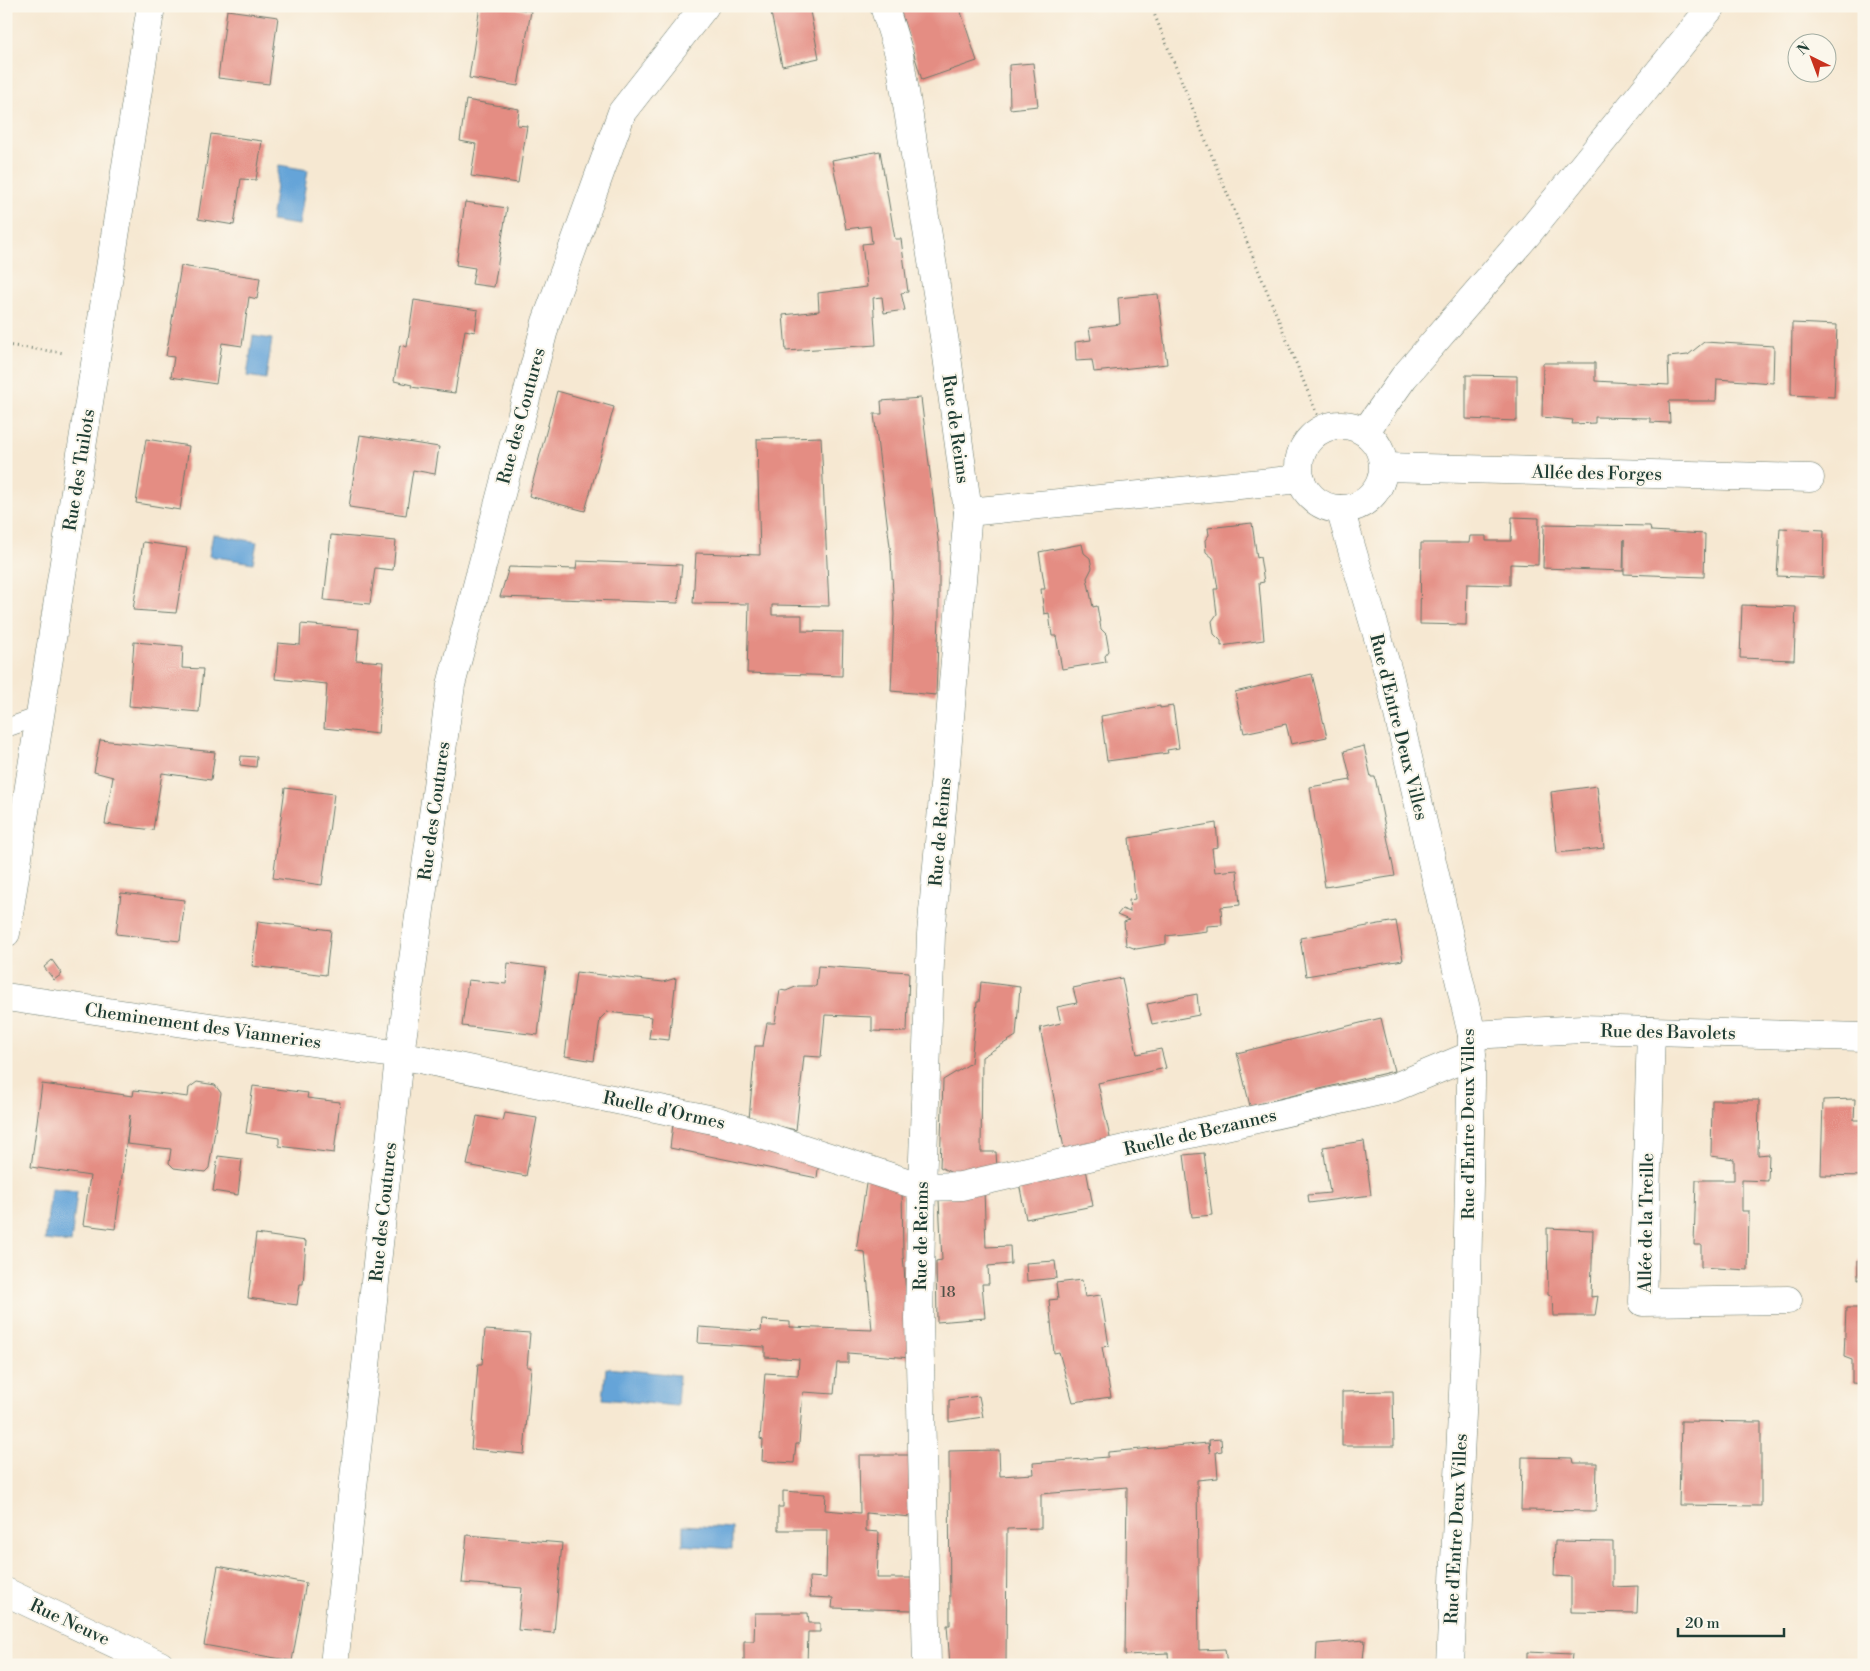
<svg xmlns="http://www.w3.org/2000/svg" width="1870" height="1671" viewBox="0 0 1870 1671" font-family="'Libre Bodoni',serif">
<rect width="100%" height="100%" fill="#fbf7ec"/>
<filter id="ink" filterUnits="userSpaceOnUse"><feTurbulence type="fractalNoise" baseFrequency=".02" numOctaves="2"/><feDisplacementMap in="SourceGraphic" scale="10" xChannelSelector="R" yChannelSelector="G"/><feConvolveMatrix kernelMatrix="1 2 1 2 8 2 1 2 1" color-interpolation-filters="sRGB"/></filter>
<filter id="wash" filterUnits="userSpaceOnUse"><feTurbulence type="fractalNoise" baseFrequency=".0096" numOctaves="4" result="noise"/><feDisplacementMap in="SourceGraphic" scale="20" xChannelSelector="R" yChannelSelector="G"/><feGaussianBlur stdDeviation="1.12" result="paint"/><feColorMatrix in="noise" values="0 0 0 0 0 0 0 0 0 0 0 0 0 0 0 0 0 1.4 0 .05"/><feComposite in="paint" operator="in"/></filter>
<g filter="url(#wash)">
<rect width="100%" height="100%" fill="#f6e8d2"/>
<!-- water -->
<g fill="#65a4d8" stroke="#427086">
<path d="M279,165l29,5 -9,55 -28,-4z"/>
<path d="M253,336l19,3 -6,40 -19,-3z"/>
<path d="M213,534l44,8 -4,21 -44,-7z"/>
<path d="M51,1188l26,3 -6,52 -26,-3z"/>
<path d="M606,1368l73,7 -2,31 -74,-7z"/>
<path d="M683,1525l49,3v21l-49,-4z"/>
</g>
<g id="blocks">
<!-- building -->
<g fill="#e48d83">
<path d="M480,6h19l32,5 -13,75 -49,-8z"/>
<path d="M806,6h3l10,52 -37,8 -11,-53z"/>
<path d="M899,6h60l18,55 -55,19z"/>
<path d="M227,10l51,7 -9,67 -51,-6z"/>
<path d="M1033,63l5,43 -28,3 -1,-44z"/>
<path d="M466,100l53,9 -2,16 10,1 -9,57 -47,-7 5,-32 -16,-3z"/>
<path d="M211,134l51,7 -6,39 -15,-1 -7,46 -36,-6z"/>
<path d="M880,151l15,88h6l7,53 -7,1 4,17 -21,3 -2,-16 -9,1 3,47 -90,6 -3,-36 36,-4 -1,-18 49,-6 -5,-43 10,-1 -2,-17 -24,3 -14,-69z"/>
<path d="M465,202l42,6 -13,79 -22,-3 3,-16 -19,-3z"/>
<path d="M181,266l79,12 -3,21 -8,-2 -7,49 -20,-3 -6,41 -45,-7 3,-20 -8,-1z"/>
<path d="M1158,294l9,70 -73,8 -2,-12 -16,1 -1,-19 16,-2 -2,-12 31,-4 -2,-26z"/>
<path d="M414,300l64,10 -3,22 -10,-2 -10,63 -44,-6 1,-2 -18,-4 6,-36 7,2z"/>
<path d="M1792,323l45,2 -3,72 -43,-2z"/>
<path d="M1704,342l70,4 -1,37 -56,-4 -1,22h-47l1,22 -20,-1v-4l-55,-1v6l-23,1 1,-4 -31,-3 1,-54h52v18l74,4 -1,-28 20,-2z"/>
<path d="M1466,375l51,1v45l-51,-2z"/>
<path d="M557,391l57,16 -29,104 -56,-15z"/>
<path d="M921,398l18,149v69l-3,79 -45,-4 3,-77 -3,-59 -17,-141h8l-1,-13z"/>
<path d="M360,435l79,12 -4,27 -22,-4 -7,45 -57,-8z"/>
<path d="M821,437l8,169 -57,-1v10h30v16l41,1 -1,44 -95,-3 2,-69 -56,-1 3,-50 64,2 -3,-116z"/>
<path d="M146,439l43,7 -9,64 -44,-7z"/>
<path d="M1512,517l27,1 -1,47 -28,-1v21l-43,-1 -1,41 -46,-1 1,-81h48l1,-7h16v5h25z"/>
<path d="M1252,523l5,35 3,-1 4,25 -5,1 5,57 -43,6v-5l-7,-7 -2,-13 5,-7 -3,-25h4l-5,-31 -7,-6 -1,-12 4,-5 -1,-7z"/>
<path d="M1544,524l106,2 1,5 54,3 -1,43 -80,-3v-35l-1,32 -80,-3z"/>
<path d="M1780,528l44,2 -1,48 -46,-2z"/>
<path d="M331,535l65,6 -3,29 -18,-2 -5,36 -46,-4z"/>
<path d="M143,542l44,6 -11,65 -43,-3z"/>
<path d="M1082,544l2,9 6,5 2,10 -5,10 6,29 4,-1 4,23 5,5 3,17 -4,5 1,6 -44,7 -6,-33h-4l-3,-23 -5,1 -3,-25h4l-6,-37z"/>
<path d="M577,561l105,4 -4,38 -178,-6 9,-30 67,2z"/>
<path d="M1742,605l54,2 -2,53 -54,-2z"/>
<path d="M301,624l58,5 -3,31 27,2 -5,72 -54,-6 3,-44 -52,-5 3,-36 22,2z"/>
<path d="M134,642l49,4 -1,22 21,1 -4,43 -70,-6z"/>
<path d="M1312,674l15,63 -36,7 -5,-20 -42,9 -9,-41z"/>
<path d="M1160,706v2l13,-2 6,42 -12,2 1,3 -61,8 -6,-45z"/>
<path d="M100,740l115,12 -4,28 -49,-7 -9,57 -48,-6 8,-47 -19,-5z"/>
<path d="M1364,746l7,31h4l20,99 -70,11 -15,-100 41,-7 -7,-29z"/>
<path d="M241,756l16,1 -1,10 -16,-2z"/>
<path d="M1597,786l7,62 -47,5 -6,-61z"/>
<path d="M285,788l49,6 -12,91 -49,-7z"/>
<path d="M1216,823l2,24 -6,1 3,24 22,-2 3,35 -19,2 1,18 -15,1v5l-41,5v8l-30,5 -10,-4 -2,-23 5,-2 -12,-5 5,-6 8,3 -1,-12 6,-1 -6,-61z"/>
<path d="M121,893l64,7 -5,41 -64,-7z"/>
<path d="M258,921l73,9 -5,45 -74,-9z"/>
<path d="M1396,921l7,39 -97,16 -6,-38z"/>
<path d="M52,960l10,14 -8,6 -10,-13z"/>
<path d="M508,963l38,5 -8,67 -76,-9 6,-46 38,4z"/>
<path d="M818,966l91,6 -2,60 -35,-1v-14l-47,-2 -4,42 -17,-1 -8,74 -47,-10 6,-74h8l4,-23h8l5,-33 6,1 12,-5h18z"/>
<path d="M576,972l87,10 13,-4 -7,62 -20,-2 3,-21 -45,-5 -7,7 -6,42 -29,-5z"/>
<path d="M1122,978l15,76 24,-5 5,19 -68,15 13,59 -46,11 -25,-125 21,-5 -4,-16 20,-4 -4,-15z"/>
<path d="M981,982l39,5 -4,49 -34,21 -1,95h15l1,16 -39,8 -18,-9 3,-87 28,-17 6,-61h2z"/>
<path d="M1197,994l2,21 -47,9 -5,-20z"/>
<path d="M1381,1018l13,53 -144,35 -13,-53z"/>
<path d="M197,1082l18,3 6,8 -12,75 -4,4 -31,-4 -5,-5 2,-14 -44,-5 3,-29 -15,114 -32,-4 7,-49 -59,-9 11,-83 91,12 1,-6 54,7 1,-9z"/>
<path d="M253,1086l55,7 -1,5 33,4 -6,51 -55,-7v-8l-33,-5z"/>
<path d="M1855,1099l-1,21h10v56l-43,-1 2,-75z"/>
<path d="M1712,1100h47l-1,55 11,-1 -1,27 -26,-1v31h7l-1,59 -47,-3v-22h-7l2,-65h38v-21l-23,-3z"/>
<path d="M505,1113l32,5 -11,58 -59,-11 10,-49 26,5z"/>
<path d="M673,1124l146,37 -2,17 -147,-30z"/>
<path d="M1364,1141l7,54 -62,8 -1,-8 22,-2 -7,-46z"/>
<path d="M1204,1153l8,62 -20,2 -8,-62z"/>
<path d="M218,1156l24,3 -4,36 -25,-4z"/>
<path d="M1086,1169l7,37 -67,13 -7,-36z"/>
<path d="M867,1177l35,10 1,68 8,103 -63,-5v10h-11l-3,31 -31,-2 -4,52h-3l-2,19 -32,-2 1,-21 -3,-1 5,-66 33,2 1,-16 -34,-2v-10l-67,-4 1,-16 62,4 1,-11 28,2v5l82,3 -7,-78 -9,-1z"/>
<path d="M984,1190l2,57 24,-1 1,18 -23,2 1,18h-7l3,34 -48,4 -1,-61 6,-1 -3,-60z"/>
<path d="M1547,1228l46,2 -2,67 7,-1 -3,20h-42l-1,-20 -4,-1z"/>
<path d="M256,1234l50,7 -3,43h-3l-3,21 -49,-7z"/>
<path d="M1864,1259v20l-6,1v-20z"/>
<path d="M1055,1261l2,17 -30,3 -1,-18z"/>
<path d="M1082,1280l3,17 16,-2 8,51 -7,1 9,50 -38,5 -14,-50 -5,1 -5,-53 9,-1 -2,-16z"/>
<path d="M1846,1308h18v76l-12,-1v-23l-8,-3z"/>
<path d="M485,1330l45,3 -3,34h4l-7,87 -53,-5 7,-85h4z"/>
<path d="M1393,1391l1,55h-52v-54z"/>
<path d="M979,1396l4,21 -34,5v-22z"/>
<path d="M1681,1421l80,1v84l-82,-1z"/>
<path d="M1221,1439l1,12 -6,1 2,26 -21,2 2,170 26,-1 2,16h-58l-1,-12 -43,2 2,-168 -86,7v34l-34,1 -1,135 -56,1 -3,-40h3l-1,-174 50,-1 1,26 34,-2 -1,-11 75,-6v-5l100,-9 2,10 -1,-13z"/>
<path d="M859,1455h52v62l-45,-4v18l13,1 -2,46h36l-1,32 -80,-2 1,-10 -23,-1 -1,-20 17,1 1,-48h-49v-23h5v-16l43,3 -1,16 35,3z"/>
<path d="M1522,1457l51,1 1,5h23l-1,48 -75,-1z"/>
<path d="M467,1535l95,8 -8,90 -36,-3 4,-42 -60,-5z"/>
<path d="M1555,1541l58,1v45l25,-1 -1,27 -66,-1v-35l-17,-1z"/>
<path d="M218,1566l88,17 -14,78 -88,-16z"/>
<path d="M755,1613h53l1,10h11v9h-12l-1,33h-63v-24h10z"/>
<path d="M1365,1640l-2,20 7,1 -1,4h-53l1,-21z"/>
<path d="M1527,1652l45,2 -1,11h-44z"/>
</g>
</g>
</g>
<g filter="url(#ink)">
<use href="#blocks" fill-opacity="0" stroke="#6a796b" stroke-width="1"/>
<g fill="none" stroke-linecap="round" stroke-linejoin="round">
<defs>
<path id="service" d="M6,728l34,-12"/>
<g id="minor">
<path d="M1384,467l426,11"/>
<path d="M1340,509l49,166 83,360 -6,295 -16,335"/>
<path d="M6,933l145,-927"/>
<path d="M6,997l394,58 318,66 204,66 39,-1 432,-98 79,-33"/>
<path d="M1651,1031l-8,271 145,-2"/>
<path d="M1472,1035l110,-6 282,8"/>
<path d="M922,1187l-3,132 8,346"/>
<path d="M6,1592l154,73"/>
<path d="M334,1665l63,-589 54,-391 95,-363 76,-210 83,-106"/>
</g>
<g id="tertiary">
<path d="M884,6l15,48 47,295 22,163 -37,422 -9,253"/>
<circle cx="1341" cy="467" r="42"/>
<path d="M1365,432l39,-55 126,-146 182,-225"/>
<path d="M968,512l333,-33"/>
</g>
</defs>
<!-- service casing -->
<use href="#service" stroke="#6a796b" stroke-width="19"/>
<!-- minor casing -->
<use href="#minor" stroke="#6a796b" stroke-width="29"/>
<!-- tertiary casing -->
<use href="#tertiary" stroke="#6a796b" stroke-width="29"/>
<!-- path -->
<g stroke="#6a796b" stroke-width="3" stroke-dasharray="1 4" stroke-linecap="butt">
<path d="M1151,6l172,423"/>
<path d="M6,345l59,8"/>
</g>
<!-- service -->
<use href="#service" stroke="#fff" stroke-width="18"/>
<!-- minor -->
<use href="#minor" stroke="#fff" stroke-width="28"/>
<!-- tertiary -->
<use href="#tertiary" stroke="#fff" stroke-width="28"/>
</g>
</g>
<g text-anchor="middle" stroke-width="4" stroke-linejoin="round" paint-order="stroke">
<!-- number labels -->
<g font-size="15" fill="#505148">
<text x="948" y="1297">18</text>
</g>
<!-- street labels -->
<g font-size="18" fill="#1f3d34" stroke="#fbf7ec">
<text transform="translate(521 416) rotate(-75)" y="6">Rue des Coutures</text>
<text transform="translate(956 429) rotate(82)" y="6">Rue de Reims</text>
<text transform="translate(79 470) rotate(-81)" y="6">Rue des Tuilots</text>
<text transform="translate(1597 473) rotate(1)" y="6">Allée des Forges</text>
<text transform="translate(1399 727) rotate(76)" y="6">Rue d'Entre Deux Villes</text>
<text transform="translate(434 811) rotate(-82)" y="6">Rue des Coutures</text>
<text transform="translate(940 832) rotate(-85)" y="6">Rue de Reims</text>
<text transform="translate(203 1026) rotate(8)" y="6">Cheminement des Vianneries</text>
<text transform="translate(1668 1032) rotate(1)" y="6">Rue des Bavolets</text>
<text transform="translate(664 1110) rotate(12)" y="6">Ruelle d'Ormes</text>
<text transform="translate(1468 1124) rotate(-90)" y="6">Rue d'Entre Deux Villes</text>
<text transform="translate(1200 1132) rotate(-13)" y="6">Ruelle de Bezannes</text>
<text transform="translate(383 1212) rotate(-84)" y="6">Rue des Coutures</text>
<text transform="translate(1646 1223) rotate(-89)" y="6">Allée de la Treille</text>
<text transform="translate(921 1236) rotate(-89)" y="6">Rue de Reims</text>
<text transform="translate(1456 1529) rotate(-87)" y="6">Rue d'Entre Deux Villes</text>
<text transform="translate(70 1622) rotate(25)" y="6">Rue Neuve</text>
</g>
</g>
<!-- margin -->
<rect width="1870" height="1671" fill="none" stroke="#fbf7ec" stroke-width="25"/>
<!-- north arrow -->
<g transform="translate(1812 58) rotate(318)"><circle r="24" fill="#fbf7ec" stroke="#a3ada2"/>
<path d="M0-4L9 19L0 12L-9 19Z" fill="#c8321e"/>
<text y="-8" font-size="14" font-weight="bold" text-anchor="middle" fill="#1f3d34">N</text>
</g>
<!-- scale -->
<path d="M1678 1628v8h106v-8" fill="none" stroke="#1f3d34" stroke-width="2.5"/>
<text x="1685" y="1628" font-size="15" fill="#1f3d34" stroke="#fbf7ec" stroke-width="4" paint-order="stroke">20 m</text>
</svg>
